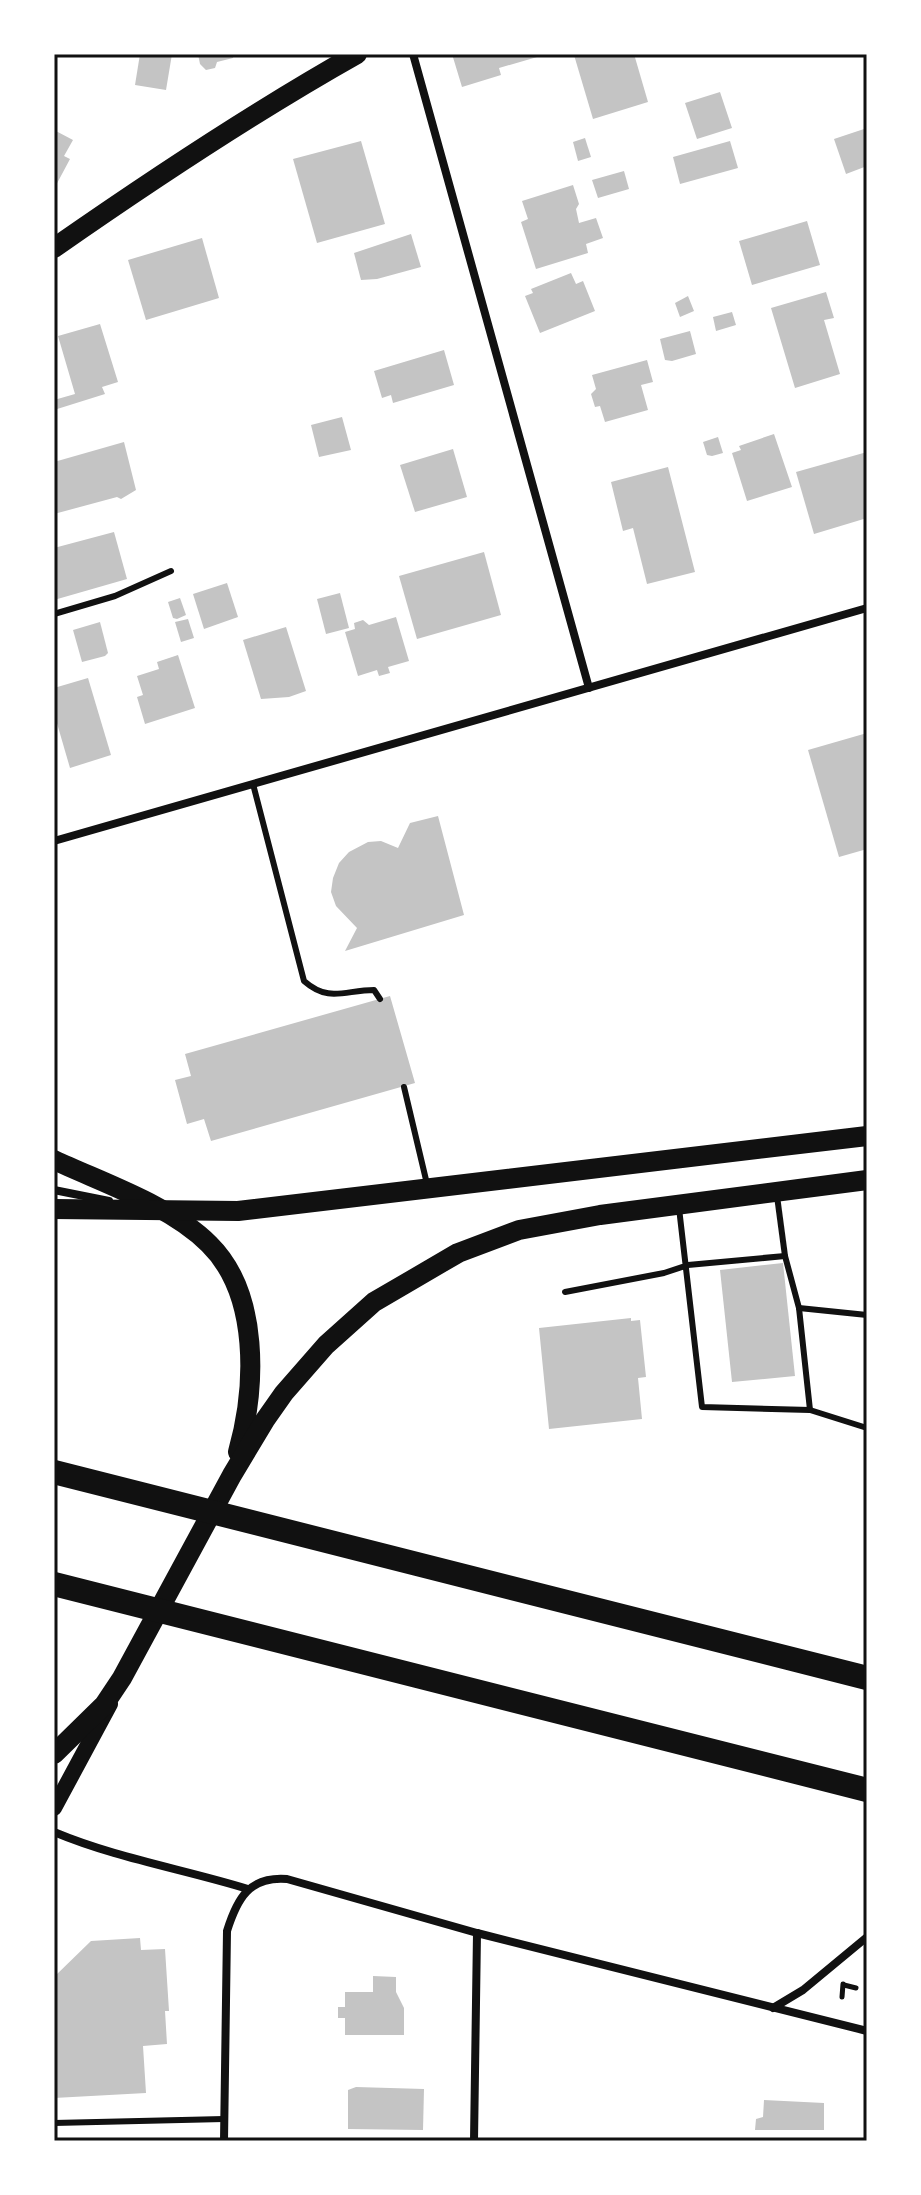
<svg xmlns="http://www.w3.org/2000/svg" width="921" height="2195" viewBox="0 0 921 2195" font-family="'Noto Sans',sans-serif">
<rect width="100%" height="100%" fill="#fff"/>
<!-- building -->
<g fill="#c4c4c4">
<path d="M140,54h32l-6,36 -31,-5z"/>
<path d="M198,54h36l-1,4 -16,4 -2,6 -9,2 -6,-6z"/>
<path d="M452,54h92v1l-45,13 2,7 -39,12z"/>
<path d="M634,54l14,48 -55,17 -19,-64z"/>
<path d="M720,92l12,36 -35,11 -12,-36z"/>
<path d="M867,128v38l-21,8 -12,-35z"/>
<path d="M54,130l19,10 -9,16 6,3 -16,30z"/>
<path d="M585,138l6,19 -13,4 -5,-19z"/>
<path d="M361,141l24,83 -68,19 -24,-84z"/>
<path d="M730,141l8,27 -58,16 -7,-27z"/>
<path d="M624,171l5,18 -31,9 -6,-18z"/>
<path d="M573,185l6,19 -3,5 3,14 17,-5 7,20 -17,6 2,9 -52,16 -15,-47 7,-3 -6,-18z"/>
<path d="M807,221l13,44 -68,20 -13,-44z"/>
<path d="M411,234l10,33 -44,12 -16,1 -7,-27z"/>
<path d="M202,238l17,60 -73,22 -18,-60z"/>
<path d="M571,273l5,11 7,-3 12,30 -55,22 -15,-37 8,-3 -2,-4z"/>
<path d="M826,292l8,26 -10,2 16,54 -45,14 -24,-80z"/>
<path d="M688,296l6,15 -14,6 -5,-14z"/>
<path d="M732,312l4,13 -20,6 -3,-14z"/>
<path d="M100,324l18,58 -16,5 3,7 -51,16v-10l21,-6 -17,-58z"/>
<path d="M690,331l6,23 -24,7 -7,-1 -5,-21z"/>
<path d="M444,350l10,35 -61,18 -2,-8 -9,3 -8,-27z"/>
<path d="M647,360l6,22 -12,3 7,25 -43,12 -5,-16 -5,1 -4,-13 5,-5 -4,-14z"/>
<path d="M342,417l9,33 -32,7 -8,-32z"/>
<path d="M774,434l18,53 -45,14 -15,-48 9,-3 -2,-4z"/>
<path d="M718,437l5,16 -11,3 -5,-1 -4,-13z"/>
<path d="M124,442l12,48 -15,9 -4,-2 -63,17v-52z"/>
<path d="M453,449l14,48 -52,15 -15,-47z"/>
<path d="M867,452v66l-53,16 -18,-62z"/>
<path d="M668,467l27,105 -48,12 -14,-56 -10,3 -12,-49z"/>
<path d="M114,532l13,47 -73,21v-52z"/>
<path d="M484,552l17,63 -84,24 -18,-63z"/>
<path d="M227,583l11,34 -34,12 -11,-35z"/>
<path d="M340,593l9,35 -23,6 -9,-35z"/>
<path d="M180,598l6,17 -9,4 -4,-1 -5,-16z"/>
<path d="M396,617l13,44 -21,6 2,6 -11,3 -2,-6 -19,6 -13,-44 10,-3 -1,-6 9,-3 6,5z"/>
<path d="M188,619l6,19 -13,4 -6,-20z"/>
<path d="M100,622l8,31 -3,3 -23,6 -9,-32z"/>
<path d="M286,627l20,64 -17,6 -28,2 -18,-59z"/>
<path d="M178,655l17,53 -50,16 -8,-27 6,-2 -6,-19 22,-7 -2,-7z"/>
<path d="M88,678l23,77 -41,13 -16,-55v-25z"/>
<path d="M867,733v116l-28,8 -31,-107z"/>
<path d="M438,816l26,99 -119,36 12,-23 -21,-22 -5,-14 2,-14 6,-15 10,-11 19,-10 13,-1 17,7 12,-25z"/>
<path d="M390,996l25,87 -204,58 -7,-22 -17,5 -12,-44 16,-4 -6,-22z"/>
<path d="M783,1263l12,113 -63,6 -12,-112z"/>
<path d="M631,1318v3l9,-1 6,57 -8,1 4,41 -93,10 -10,-101z"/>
<path d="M140,1938l1,12 24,-1 4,62h-4l2,33 -24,2 3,47 -92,5v-121l37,-36z"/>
<path d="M373,1976l23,1v15l8,16v27h-59v-17h-7v-11h7v-15h28z"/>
<path d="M356,2087l68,2 -1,41 -75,-1v-39z"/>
<path d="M764,2100l60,3v27h-69l1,-11 7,-2z"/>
</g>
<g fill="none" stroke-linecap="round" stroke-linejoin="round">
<!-- path -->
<g stroke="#111" stroke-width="5">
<path d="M844,1985l12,3"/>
<path d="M842,1997l1,-13"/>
</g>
<!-- service -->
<g stroke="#111" stroke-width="6">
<path d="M54,614l61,-18 56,-25"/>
<path d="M253,784l51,197c25,22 41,9 70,9l6,9"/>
<path d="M404,1087l23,97"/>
<path d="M777,1196l8,60"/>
<path d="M565,1292l99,-19 24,-8 97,-9 14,52 11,102 -108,-3 -23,-199"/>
<path d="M799,1308l68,7"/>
<path d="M810,1410l57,18"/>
<path d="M54,2123l170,-4"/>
</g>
<!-- minor -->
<g stroke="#111" stroke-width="8">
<path d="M413,54l176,634"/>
<path d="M54,841l813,-233"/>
<path d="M54,1190l55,11"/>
<path d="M54,1832c62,26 129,37 194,57"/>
<path d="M773,2008l30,-18 64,-53"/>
<path d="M224,2141l3,-210c10,-32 22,-55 60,-52l190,54 390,98"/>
<path d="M474,2141l3,-208"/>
</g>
<!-- secondary -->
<path stroke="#111" stroke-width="16" d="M54,1808l56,-104"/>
<!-- primary -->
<g stroke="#111" stroke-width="20">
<path d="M54,248c99,-69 198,-135 303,-194"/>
<path d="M54,1160c49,23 116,45 155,84 51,50 47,144 29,208"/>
<path d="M54,1209l184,2 629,-75"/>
<path d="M54,1754l50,-49 18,-27 110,-203 33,-55 19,-27 42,-48 48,-43 84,-49 61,-23 81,-15 267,-35"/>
</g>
<!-- motorway -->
<g stroke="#111" stroke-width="24">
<path d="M54,1472l813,206"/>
<path d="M54,1584l813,206"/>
</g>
</g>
<!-- border -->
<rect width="921" height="2195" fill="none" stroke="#ffffff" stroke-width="112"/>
<rect x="56" y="56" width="809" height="2083" fill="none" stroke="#111" stroke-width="3"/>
</svg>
